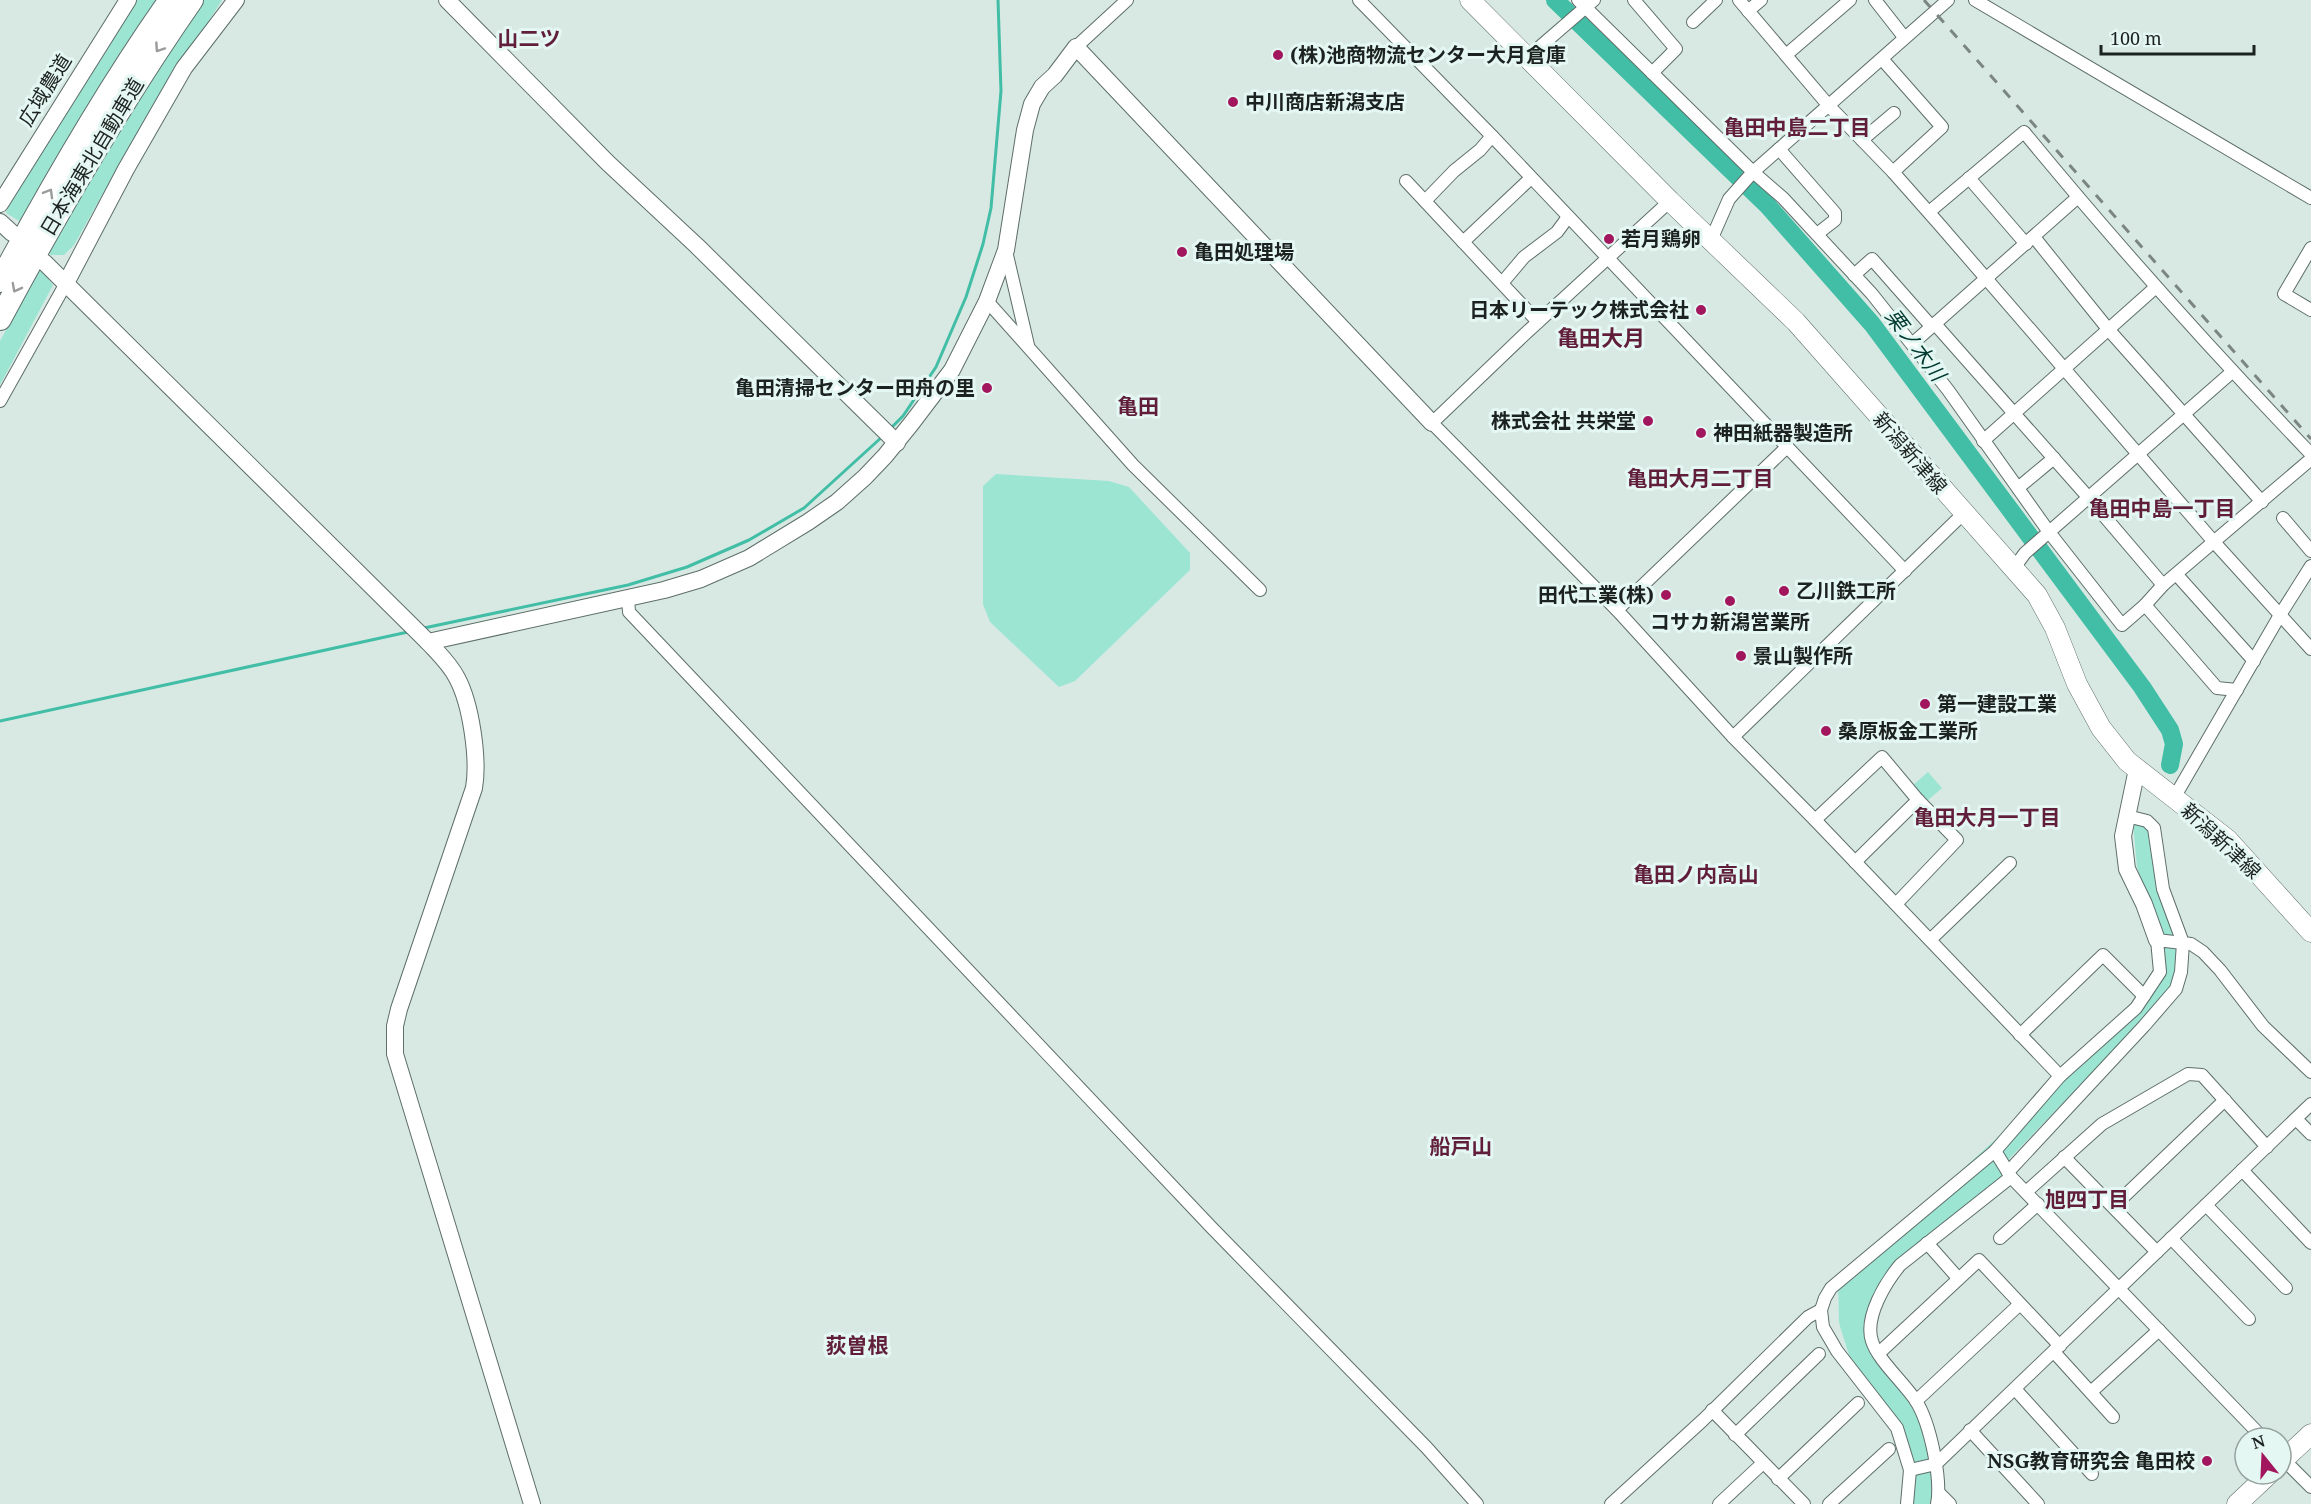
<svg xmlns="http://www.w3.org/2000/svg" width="2311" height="1504" viewBox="0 0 2311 1504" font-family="'Noto Serif','Noto Sans JP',serif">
<rect width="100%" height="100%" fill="#d8e9e4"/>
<!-- green -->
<g fill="#9ce5d3">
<path d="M131,0h25l-80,124 -55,98 -15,-9 17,-43z"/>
<path d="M202,0h20l-102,163 -46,82 -10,10h-13l-4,-5 57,-98z"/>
<path d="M39,270l4,2 10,13 -53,100v-44z"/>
<path d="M996,474l113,7 20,6 61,66v17l-115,111 -16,6 -69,-65 -7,-18v-118z"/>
<path d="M1928,772l14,16 -16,14 -14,-16z"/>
<path d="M2133,823l12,1 7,8 27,117 -6,39 -163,170 -11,23 -108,88 -21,79 48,68 14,55v33h-19l-17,-84 -47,-65 -10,-32 -1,-47 58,-46 239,-218 28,-39 -5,-40 -21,-66z"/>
</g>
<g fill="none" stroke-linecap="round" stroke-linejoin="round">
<!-- stream -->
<g stroke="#41bea5" stroke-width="3">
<path d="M890,429l13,-13 33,-49 30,-70 17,-53 8,-36 10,-117 -3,-91"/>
<path d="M424,628l204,-43 59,-18 62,-27 55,-32 79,-72"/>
<path d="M0,721l408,-89"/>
</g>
<!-- river -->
<path stroke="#41bea5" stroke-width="18" d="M1555,0l213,206 104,118 270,363 28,43 4,14 -4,21"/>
<defs>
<g id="street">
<path d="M1359,0l133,136 413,435"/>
<path d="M1578,0l175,172 30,26 89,96 76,96 101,142 73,93 23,-20 18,-20 148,-126"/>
<path d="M1634,0l42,49 -24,24"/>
<path d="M1739,0l90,106 64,66 46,52 275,318 97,107"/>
<path d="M1875,0l29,37"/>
<path d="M1975,0l336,198"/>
<path d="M1748,11l13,-11"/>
<path d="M1693,22l23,-22"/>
<path d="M1076,47l51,-47"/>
<path d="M1786,55l64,-55"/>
<path d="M1527,58l67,-58"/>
<path d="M1882,59l60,68 -49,45"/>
<path d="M1862,140l32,-27"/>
<path d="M1779,149l56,64v7l-18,14"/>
<path d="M1969,178l57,66"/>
<path d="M1406,181l132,141"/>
<path d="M1425,201l29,-30 26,-21 12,-14"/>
<path d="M1670,201l-144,132 -94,90 185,187 116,127 82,83 245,256"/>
<path d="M1929,212l95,-80c91,111 187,218 287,322"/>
<path d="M2034,237l74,92 154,173"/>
<path d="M1711,240l18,-41 24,-27 195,-172"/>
<path d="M1463,242l68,-64"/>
<path d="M2311,248l-27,46 27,16"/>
<path d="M1006,251l22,94"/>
<path d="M1854,275l18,-16 59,67"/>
<path d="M1502,283l22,-26 33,-25 11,-15"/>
<path d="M987,301l146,164 127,125"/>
<path d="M1935,324l153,173 75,88"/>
<path d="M1912,344l166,-147"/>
<path d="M0,401l65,-116"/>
<path d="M1983,441l173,-154"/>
<path d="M2018,488l36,-30"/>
<path d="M2283,518l28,33"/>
<path d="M2014,568l11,-15 207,-181"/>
<path d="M2177,575l77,86"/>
<path d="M628,598l1,14 583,616 215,220 50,56"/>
<path d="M2145,605l72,83 20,2"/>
<path d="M1617,610l169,-162"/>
<path d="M1733,737l230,-223"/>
<path d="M2174,798l106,-183 31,-49"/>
<path d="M1815,820l67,-63 36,43 39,40 -61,64"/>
<path d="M1855,862l63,-62"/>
<path d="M1930,940l80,-77"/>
<path d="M2020,1035l83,-80 41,41"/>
<path d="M2297,1120l14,14"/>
<path d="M1995,1151l16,26 252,261"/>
<path d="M2064,1157l93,95"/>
<path d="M2242,1170l69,73"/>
<path d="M2008,1172l136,-146 32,-37 5,-17 2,-29 -20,-54 -9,-61 -7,-7 -20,-5"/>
<path d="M2026,1192l76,-68 86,-50 14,1 65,72"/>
<path d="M2206,1205l80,83"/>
<path d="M2114,1206l111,-106"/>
<path d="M2000,1238l38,-34"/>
<path d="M2171,1238l78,81"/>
<path d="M1927,1243l31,35"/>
<path d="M2054,1352l59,65"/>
<path d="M1879,1353l100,-93 81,86"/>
<path d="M2015,1389l77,85"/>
<path d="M2091,1392l68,-62"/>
<path d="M1916,1401l104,-97"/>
<path d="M1712,1410l92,94"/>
<path d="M1970,1430l68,74"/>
<path d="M1735,1435l84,-81"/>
<path d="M2281,1457l30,30"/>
<path d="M1910,1470l26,-6 375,-360"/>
<path d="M1778,1479l80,-76"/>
<path d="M1939,1493l11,11"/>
<path d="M1611,1504l92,-84 105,-103 13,-7"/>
<path d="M1719,1504l44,-41"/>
<path d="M1829,1504l60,-55"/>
<path d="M1907,1504l3,-34 -13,-42 -60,-77 -14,-24 -2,-17 4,-12 6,-10 164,-137 65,-75 76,-68 24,-36 -3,-32 34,4 12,8 17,18 43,56 48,46"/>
<path d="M1937,1504c5,-25 -7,-81 -21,-103 -11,-17 -39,-42 -44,-60 -8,-24 14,-59 28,-76l111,-88"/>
</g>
<g id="secondary">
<path d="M447,0l161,163 89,83 200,197"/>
<path d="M0,204l128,-204"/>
<path d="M0,222l12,11"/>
<path d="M44,262l384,380c11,12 22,22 29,36 14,26 22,81 17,110l-75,221 -4,17v28l137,450"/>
<path d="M65,285l61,-116 58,-101 52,-68"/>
<path d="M428,642l236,-52 37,-11 48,-21 59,-36 29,-20 28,-25 20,-21 26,-32 41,-54 35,-69 19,-51 19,-120 7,-26 10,-17 13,-12 21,-28 356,376"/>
<path d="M2137,769l-14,67 4,33 17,35 13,36"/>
</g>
<g id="primary">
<path d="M1470,0l200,201 126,121 241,273 18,33 22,56 24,44 26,33 101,79 83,92"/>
<path d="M2281,1462l30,-28"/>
<path d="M2237,1504l32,-30"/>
</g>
<g id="highway">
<path d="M0,281c52,-96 107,-192 170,-281"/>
<path d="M0,319c59,-110 121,-217 192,-319"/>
</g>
</defs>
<!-- street casing -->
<use href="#street" stroke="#5e6e69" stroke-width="14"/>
<!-- secondary casing -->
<use href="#secondary" stroke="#5e6e69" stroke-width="18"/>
<!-- primary casing -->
<use href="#primary" stroke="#5e6e69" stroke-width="21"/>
<!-- highway casing -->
<use href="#highway" stroke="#5e6e69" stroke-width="24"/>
<!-- street -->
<use href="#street" stroke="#fff" stroke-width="12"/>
<!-- secondary -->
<use href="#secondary" stroke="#fff" stroke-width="16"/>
<!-- primary -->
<use href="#primary" stroke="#fff" stroke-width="20"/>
<!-- highway -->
<use href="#highway" stroke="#fff" stroke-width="22"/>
<!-- rail -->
<path stroke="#7b8683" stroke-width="3" stroke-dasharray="10 10" stroke-linecap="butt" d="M1924,0l387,439"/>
</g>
<!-- one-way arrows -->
<defs><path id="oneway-chevron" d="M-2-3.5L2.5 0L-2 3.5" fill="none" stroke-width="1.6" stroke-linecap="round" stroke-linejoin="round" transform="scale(1.5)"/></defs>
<g stroke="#999c9b">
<use href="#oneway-chevron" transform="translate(159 48) rotate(124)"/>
<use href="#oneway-chevron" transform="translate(49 193) rotate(-60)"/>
<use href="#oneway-chevron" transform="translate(16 288) rotate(118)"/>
</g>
<!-- markers -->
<g fill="#a2165d" stroke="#e5f7f2" stroke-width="2">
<circle cx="1278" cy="55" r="6"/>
<circle cx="1233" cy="102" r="6"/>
<circle cx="1609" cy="239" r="6"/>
<circle cx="1182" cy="252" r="6"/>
<circle cx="1701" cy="310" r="6"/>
<circle cx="987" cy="388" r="6"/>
<circle cx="1648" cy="421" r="6"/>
<circle cx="1701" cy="433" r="6"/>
<circle cx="1784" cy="591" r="6"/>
<circle cx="1666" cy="595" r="6"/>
<circle cx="1730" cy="601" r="6"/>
<circle cx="1741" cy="656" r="6"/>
<circle cx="1925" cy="704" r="6"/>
<circle cx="1826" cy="731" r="6"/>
<circle cx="2207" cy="1461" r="6"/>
</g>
<g text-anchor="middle" stroke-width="6" stroke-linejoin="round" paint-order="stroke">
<!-- poi labels -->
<g font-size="20" font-weight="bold" fill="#1c2220" stroke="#e5f7f2" text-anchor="start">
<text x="1290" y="62">(株)池商物流センター大月倉庫</text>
<text x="1245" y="109">中川商店新潟支店</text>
<text x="1621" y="246">若月鶏卵</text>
<text x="1194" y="259">亀田処理場</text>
<text x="1689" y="317" text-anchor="end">日本リーテック株式会社</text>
<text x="975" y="395" text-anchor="end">亀田清掃センター田舟の里</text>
<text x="1636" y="428" text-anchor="end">株式会社 共栄堂</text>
<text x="1713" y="440">神田紙器製造所</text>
<text x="1796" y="598">乙川鉄工所</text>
<text x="1654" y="602" text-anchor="end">田代工業(株)</text>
<text x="1730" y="629" text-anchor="middle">コサカ新潟営業所</text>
<text x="1753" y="663">景山製作所</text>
<text x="1937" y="711">第一建設工業</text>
<text x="1838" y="738">桑原板金工業所</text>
<text x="2195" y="1468" text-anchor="end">NSG教育研究会 亀田校</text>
</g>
<!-- street labels -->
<g font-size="20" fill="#1c2220" stroke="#e5f7f2">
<text transform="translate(45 90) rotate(-58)" y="7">広域農道</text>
<text transform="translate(92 157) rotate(-59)" y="7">日本海東北自動車道</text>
<text transform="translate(1910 453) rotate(49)" y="7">新潟新津線</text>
<text transform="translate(2221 841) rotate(43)" y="7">新潟新津線</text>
</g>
<!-- neighbourhood labels -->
<g font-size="21" font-weight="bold" fill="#601e3b" stroke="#e5f7f2">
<text x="529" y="46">山二ツ</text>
<text x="1797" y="135">亀田中島二丁目</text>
<text x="1138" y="414">亀田</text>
<text x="1700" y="486">亀田大月二丁目</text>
<text x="2162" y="516">亀田中島一丁目</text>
<text x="1987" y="825">亀田大月一丁目</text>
<text x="1696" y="882">亀田ノ内高山</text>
<text x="1461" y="1154">船戸山</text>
<text x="2087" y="1207">旭四丁目</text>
<text x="857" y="1353">荻曽根</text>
</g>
<!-- water labels -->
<g font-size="21" font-style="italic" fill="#003930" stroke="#e5f7f2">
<text transform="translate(1915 345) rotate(53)" y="7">栗ノ木川</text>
</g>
<!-- quarter labels -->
<g font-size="22" font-weight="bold" fill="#601e3b" stroke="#e5f7f2">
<text x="1601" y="346">亀田大月</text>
</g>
</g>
<!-- north arrow -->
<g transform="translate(2263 1456) rotate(342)"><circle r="28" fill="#e5f7f2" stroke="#95a29e" stroke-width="1.5"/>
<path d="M0-4.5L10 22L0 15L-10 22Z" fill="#a2165d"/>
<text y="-9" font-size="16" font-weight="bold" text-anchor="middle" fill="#1c2220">N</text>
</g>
<!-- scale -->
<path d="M2101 45v9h153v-9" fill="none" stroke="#1c2220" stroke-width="3"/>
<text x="2110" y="45" font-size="18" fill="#1c2220" stroke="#e5f7f2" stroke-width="4.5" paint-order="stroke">100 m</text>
</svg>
